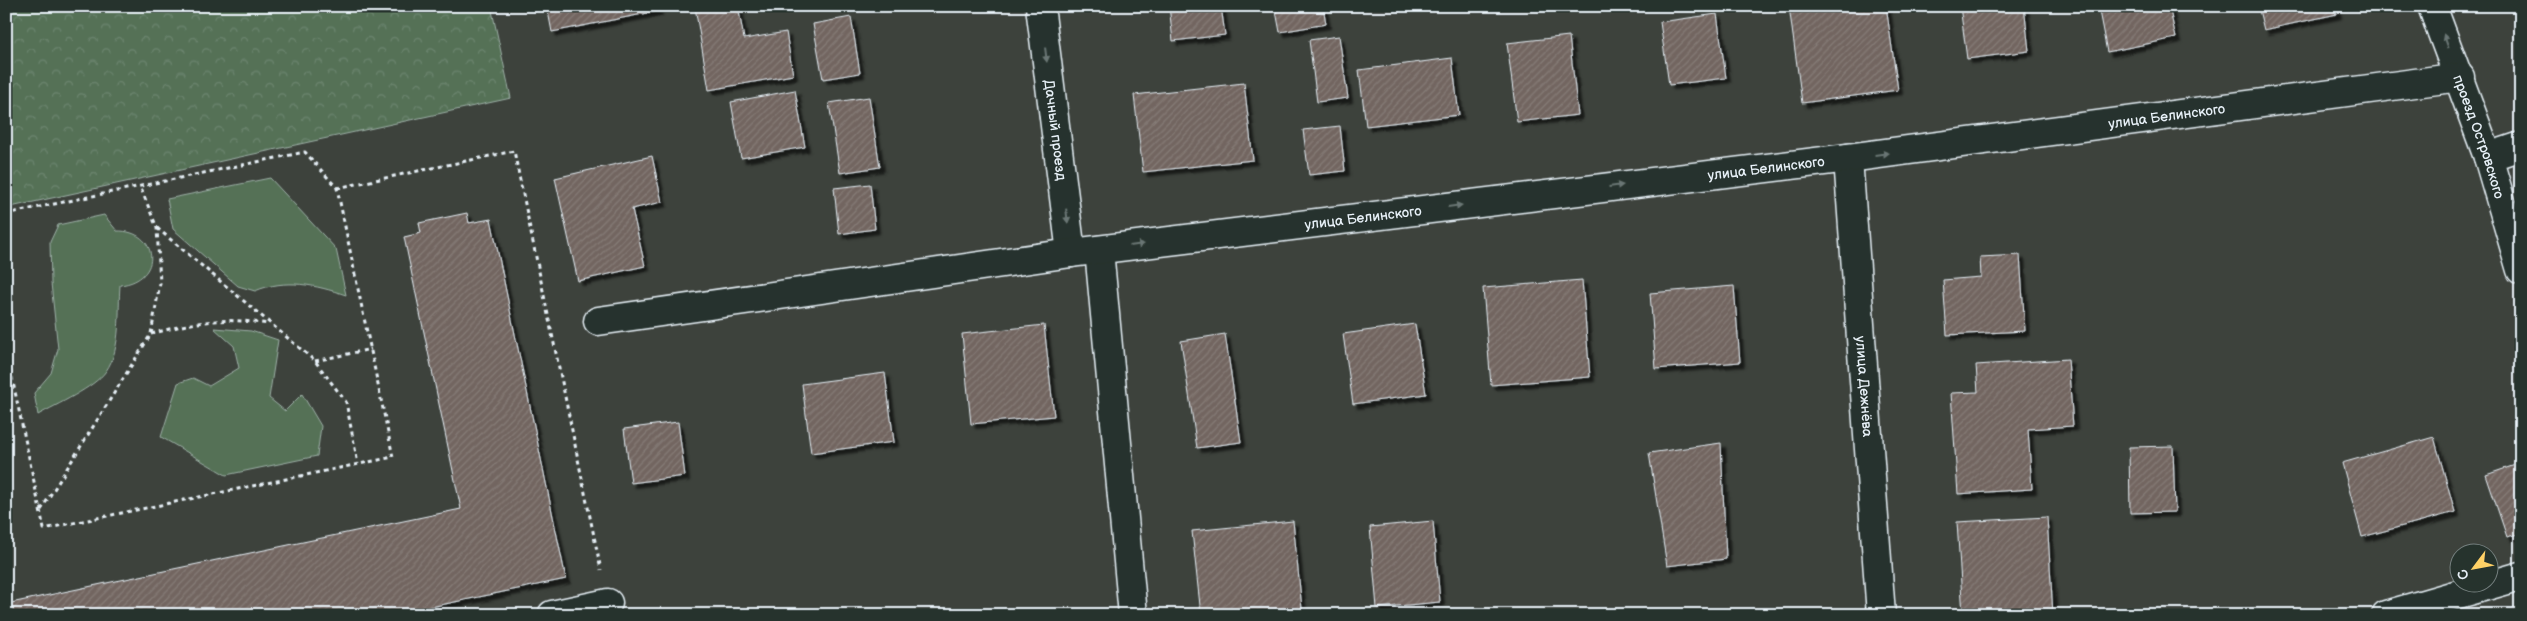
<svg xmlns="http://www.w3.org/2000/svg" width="2527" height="621" viewBox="0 0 2527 621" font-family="'Balsamiq Sans',sans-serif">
<defs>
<pattern id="forest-crowns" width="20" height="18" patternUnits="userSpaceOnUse" patternTransform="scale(1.25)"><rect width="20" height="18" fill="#557157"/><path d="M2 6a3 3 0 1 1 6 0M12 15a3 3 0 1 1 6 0" fill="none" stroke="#6d8670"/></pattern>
<pattern id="building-hatch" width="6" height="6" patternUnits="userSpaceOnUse" patternTransform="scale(1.25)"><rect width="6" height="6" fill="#726560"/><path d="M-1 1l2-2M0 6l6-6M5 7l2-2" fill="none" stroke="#867c78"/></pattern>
<filter id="shadow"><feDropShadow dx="4.5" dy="4.5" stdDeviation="1" flood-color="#0009"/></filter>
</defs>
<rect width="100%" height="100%" fill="#3d423c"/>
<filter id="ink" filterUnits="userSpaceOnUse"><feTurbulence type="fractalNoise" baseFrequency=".02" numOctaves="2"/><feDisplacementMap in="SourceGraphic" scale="10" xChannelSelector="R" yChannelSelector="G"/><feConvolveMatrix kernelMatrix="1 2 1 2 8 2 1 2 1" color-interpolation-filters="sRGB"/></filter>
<g filter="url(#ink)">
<!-- green -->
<g fill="#557157" stroke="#9eb1a8">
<path d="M270,178l66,71 10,46c-31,-10 -60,-17 -91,-4l-17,-5 -65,-57 -6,-30z"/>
<path d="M104,215l13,16c42,-1 47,49 3,54 -2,26 2,63 -14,86 -12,17 -49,33 -68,44l-4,-22 17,-20 7,-24 -7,-66 -1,-41 8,-17z"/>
<path d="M214,328l37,3 27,9 -9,58 16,13 17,-17 19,32 -4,30 -91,19 -65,-38 17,-54 15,-5 16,8 30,-18 -5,-22z"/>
</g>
<!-- forest -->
<path fill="url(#forest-crowns)" stroke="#9eb1a8" d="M6,6h485l20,92 -505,110z"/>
<!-- building -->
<g fill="url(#building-hatch)" stroke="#e8f1f8" filter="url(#shadow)">
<path d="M547,6h110l1,5 -106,21z"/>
<path d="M738,6l6,33 42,-7 7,43 -84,15 -14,-83z"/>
<path d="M1169,6h52l4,29 -52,6z"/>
<path d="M1275,6h48l3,18 -46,8z"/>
<path d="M1789,6h97l12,84 -96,13z"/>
<path d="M1960,6h64l5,45 -62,8z"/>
<path d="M2098,6h71l7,32 -69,14z"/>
<path d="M2258,6h77l2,8 -73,16z"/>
<path d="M1717,14l9,64 -57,7 -9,-63z"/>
<path d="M851,17l9,56 -37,6 -10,-55z"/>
<path d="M1339,36l9,62 -31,4 -8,-62z"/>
<path d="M1569,36l9,79 -61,7 -10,-79z"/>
<path d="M1452,58l7,57 -93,11 -7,-56z"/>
<path d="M1244,83l9,77 -110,12 -9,-77z"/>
<path d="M795,90l10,57 -64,11 -10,-56z"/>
<path d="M869,97l11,70 -40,6 -11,-70z"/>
<path d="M1340,126l5,45 -36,4 -6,-45z"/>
<path d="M652,156l10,46 -30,7 13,57 -67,15 -23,-103z"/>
<path d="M870,184l5,45 -36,5 -5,-46z"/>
<path d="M467,213l2,10 22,-4 75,360 -174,36h-386v-11l455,-95 -57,-272 17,-4 -2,-10z"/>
<path d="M2020,255l5,76 -78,4 -4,-55 38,-3 -1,-20z"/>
<path d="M1582,280l8,97 -99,8 -8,-97z"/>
<path d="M1734,286l6,76 -84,7 -6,-76z"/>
<path d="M1415,324l11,70 -73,10 -10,-70z"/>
<path d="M1044,325l10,91 -83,8 -9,-90z"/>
<path d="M1225,334l16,108 -44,6 -16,-107z"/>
<path d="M2068,359l5,67 -45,3 4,60 -74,5 -7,-101 27,-1 -2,-27z"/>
<path d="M885,373l9,69 -83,11 -9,-69z"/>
<path d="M678,422l7,54 -54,7 -7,-54z"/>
<path d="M2434,437l21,75 -93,25 -20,-74z"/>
<path d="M1721,443l5,116 -59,7 -18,-113z"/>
<path d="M2173,446l2,66 -45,1 -1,-66z"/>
<path d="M2521,463v70l-14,4 -21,-62z"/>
<path d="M2047,517l6,98h-90l-6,-93z"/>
<path d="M1293,521l9,88 -53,6h-48l-9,-84z"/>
<path d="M1433,521l7,81 -63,6 -7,-81z"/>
</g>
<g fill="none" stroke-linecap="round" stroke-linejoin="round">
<defs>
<g id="minor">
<path id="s1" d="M1040,6l31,247"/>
<path id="s2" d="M2432,6l56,151 33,113"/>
<path d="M2488,157l33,-11"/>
<path id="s3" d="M1848,158l33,457"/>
<path d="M1099,250l34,365"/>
<path id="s4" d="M598,321l473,-68 777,-95 612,-81"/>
<path d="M552,615l56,-12"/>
<path d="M2386,615l135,-39"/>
</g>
</defs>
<!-- minor casing -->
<use href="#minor" stroke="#e8f1f8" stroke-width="31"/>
<!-- path -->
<g stroke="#e8f1f8" stroke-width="3" stroke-dasharray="4 4" stroke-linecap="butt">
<path d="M337,188l177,-37 87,419"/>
<path d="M6,214l299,-62 32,36 56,269 -349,72 -38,-180"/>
<path d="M157,228l158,133 31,41 12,62"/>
<path d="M151,334c46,-13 70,-17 118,-10"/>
<path d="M315,361l56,-12"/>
<path d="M41,510l110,-176 9,-51 -3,-55 -17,-42"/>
</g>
<!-- minor -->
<use href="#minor" stroke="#26332d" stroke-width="28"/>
</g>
<!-- one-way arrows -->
<defs><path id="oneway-solid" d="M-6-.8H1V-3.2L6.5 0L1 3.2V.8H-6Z" transform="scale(1.25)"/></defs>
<g fill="#6a7674">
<use href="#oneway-solid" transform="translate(2446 41) rotate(-110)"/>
<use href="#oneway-solid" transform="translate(1046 55) rotate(83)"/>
<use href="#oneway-solid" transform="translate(1882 154) rotate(-7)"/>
<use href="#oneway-solid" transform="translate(1616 186) rotate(-7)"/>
<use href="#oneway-solid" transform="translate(1455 206) rotate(-7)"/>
<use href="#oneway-solid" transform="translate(1067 216) rotate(83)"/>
<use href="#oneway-solid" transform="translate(1137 245) rotate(-7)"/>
</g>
</g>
<g text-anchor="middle" stroke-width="4.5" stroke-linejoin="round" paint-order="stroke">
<!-- street labels -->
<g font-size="14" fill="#e8f1f8" stroke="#26332d">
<text dy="5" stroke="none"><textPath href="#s4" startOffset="1582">улица Белинского</textPath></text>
<text dy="5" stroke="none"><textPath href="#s1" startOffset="125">Дачный проезд</textPath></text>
<text dy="5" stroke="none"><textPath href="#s2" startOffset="139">проезд Островского</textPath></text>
<text dy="5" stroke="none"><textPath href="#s4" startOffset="1178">улица Белинского</textPath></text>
<text dy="5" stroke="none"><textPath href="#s4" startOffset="772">улица Белинского</textPath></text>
<text dy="5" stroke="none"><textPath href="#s3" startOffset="229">улица Дежнёва</textPath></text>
</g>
</g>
<!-- margin -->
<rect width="2527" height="621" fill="none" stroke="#26332d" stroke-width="25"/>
<rect x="12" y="12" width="2502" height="596" fill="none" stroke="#e8f1f8" stroke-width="2" filter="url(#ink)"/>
<!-- north arrow -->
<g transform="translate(2474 568) rotate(238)"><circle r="24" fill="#26332d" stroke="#747f7e"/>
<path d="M0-4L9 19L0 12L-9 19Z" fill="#ffd166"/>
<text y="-8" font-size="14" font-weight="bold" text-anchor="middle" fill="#e8f1f8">С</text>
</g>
</svg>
